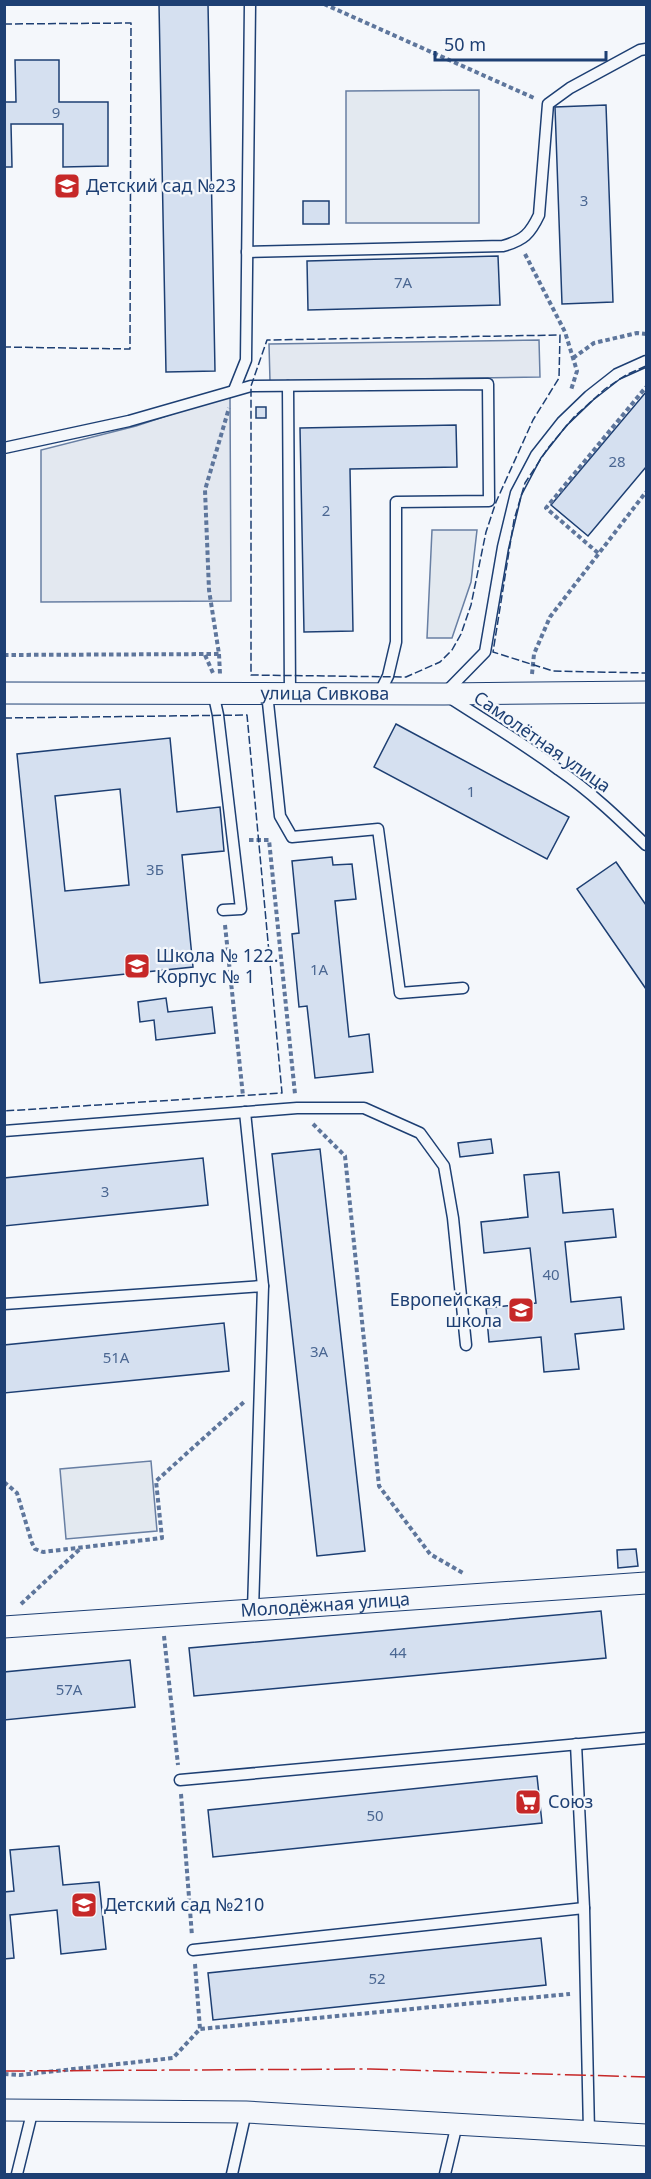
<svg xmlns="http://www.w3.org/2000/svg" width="651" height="2179" viewBox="0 0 651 2179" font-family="'Noto Sans',sans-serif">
<rect width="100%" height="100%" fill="#f4f7fb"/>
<!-- green -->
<g fill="#e3e9f0" stroke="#687fa3" stroke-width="1.5">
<path d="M479,90v133h-133v-132z"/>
<path d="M432,530h45l-6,52 -19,56h-25z"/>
<path d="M151,1461l6,70 -91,8 -6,-70z"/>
</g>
<!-- parking -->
<g fill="#e3e8f0" stroke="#687fa3" stroke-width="1.5">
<path d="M539,340l1,37 -270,4 -1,-37z"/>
<path d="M230,395l1,206 -190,1v-152l95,-24z"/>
</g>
<!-- building -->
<g fill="#d5e0f0" stroke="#1d3f73" stroke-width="1.5" fill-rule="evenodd">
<path d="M159,4h49l7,367 -49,1z"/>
<path d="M15,60h44v42h49v64l-45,1v-43h-52l1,43h-8v-65h12z"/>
<path d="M606,105l7,197 -51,2 -7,-197z"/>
<rect x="303" y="201" width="26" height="23"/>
<path d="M498,256l2,49 -192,5 -1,-49z"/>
<path d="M646,392v75l-58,69 -37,-31z"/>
<rect x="256" y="407" width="10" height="11"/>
<path d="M456,425l1,42 -107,2 3,162 -49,1 -4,-204z"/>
<path d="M396,724l173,93 -22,42 -173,-92z"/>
<path d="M170,738l7,74 43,-5 4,44 -42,4 11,112 -153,16 -23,-229zM120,789l9,96 -64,6 -10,-95z"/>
<path d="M332,857l1,8 19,-1 4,35 -21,2 14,136 20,-3 4,38 -58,6 -8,-72 -8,1 -7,-73 7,-1 -7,-72z"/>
<path d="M616,862l30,43v84l-69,-100z"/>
<path d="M166,998l2,14 44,-5 3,26 -59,7 -2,-20 -14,2 -2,-20z"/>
<path d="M491,1139l2,14 -33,4 -2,-14z"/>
<path d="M320,1149l45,402 -48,5 -45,-402z"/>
<path d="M203,1158l5,47 -204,21v-48z"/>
<path d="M559,1172l4,41 50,-4 3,28 -51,5 6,60 50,-5 3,32 -49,5 4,35 -35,3 -3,-35 -52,5 -3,-34 50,-5 -6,-55 -46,5 -3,-31 47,-5 -4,-42z"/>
<path d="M224,1323l5,48 -225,22v-48z"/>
<path d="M636,1549l2,17 -20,2 -1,-18z"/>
<path d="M601,1611l5,47 -412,38 -5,-48z"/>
<path d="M130,1660l5,47 -131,13v-48z"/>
<path d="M537,1776l5,47 -329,34 -5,-47z"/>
<path d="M59,1846l4,39 36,-3 7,67 -45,5 -4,-44 -47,5 4,43 -10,1v-67l10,-1 -4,-41z"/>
<path d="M541,1938l5,47 -333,35 -5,-47z"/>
</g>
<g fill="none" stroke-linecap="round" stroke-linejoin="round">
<defs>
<g id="service">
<path d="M247,252l256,-6c21,-6 27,-12 36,-31l9,-111 22,-16 70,-38 6,-1"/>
<path d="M646,361l-29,13 -28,22 -27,26 -26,33 -20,38 -13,54 -18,105 -41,42c38,25 78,48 115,76 32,22 59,48 87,75"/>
<path d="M288,386l2,307"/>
<path d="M234,390l12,-30 4,-356"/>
<path d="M4,448l125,-27 122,-35 237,-2 1,117 -93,1v140l-8,34 -8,16"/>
<path d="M213,692l5,23 23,194 -18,1"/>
<path d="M267,693l13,123 12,21 86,-8 22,164 63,-5"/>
<path d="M245,1112l18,174 -10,324"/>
<path d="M4,1131l293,-23h67l56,25 24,33 9,52 13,127"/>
<path d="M4,1304l259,-18"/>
<path d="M576,1744l8,164 5,223"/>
<path d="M180,1780l466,-42"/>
<path d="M193,1950l391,-42"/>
<path d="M17,2174l16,-65"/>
<path d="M232,2174l14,-62"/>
<path d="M445,2174l12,-50"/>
</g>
<g id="minor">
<path id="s1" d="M4,693l440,1 202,-2"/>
<path id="s2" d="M4,1627l642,-44"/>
<path d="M4,2110l242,2 400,23"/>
</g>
</defs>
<!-- service casing -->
<use href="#service" stroke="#1d3f73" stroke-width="13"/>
<!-- minor casing -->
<use href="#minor" stroke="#1d3f73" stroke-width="23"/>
<!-- path -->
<g stroke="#5e769c" stroke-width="4" stroke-dasharray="4.5 3" stroke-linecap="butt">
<path d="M324,4l210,94"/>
<path d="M525,254l40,78 12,39 -6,19"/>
<path d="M573,358l21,-15 43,-10 9,1"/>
<path d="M598,553l-52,-45 100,-121"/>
<path d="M219,654l1,20"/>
<path d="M4,655l215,-1 -10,-64 -4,-100 24,-82"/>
<path d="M205,655l8,18"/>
<path d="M532,674l2,-20 16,-37 96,-125"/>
<path d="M249,840h20l26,254"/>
<path d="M225,925l18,171"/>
<path d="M313,1124l32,32 34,330 51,68 33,19"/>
<path d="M4,1482l13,11 15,50 3,6 8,3 119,-14 -6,-57 88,-79"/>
<path d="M21,1604l60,-56"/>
<path d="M164,1636l14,129"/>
<path d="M181,1794l11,142"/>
<path d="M195,1964l5,65"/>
<path d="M4,2074l16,1 153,-17 27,-29 370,-35"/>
</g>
<!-- service -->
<use href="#service" stroke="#f4f7fb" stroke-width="10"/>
<!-- minor -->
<use href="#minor" stroke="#f4f7fb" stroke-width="21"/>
<!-- fence -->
<g stroke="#1d3f73" stroke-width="1.5" stroke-dasharray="8 3" stroke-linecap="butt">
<path d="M4,24l127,-1 -1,326 -126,-2"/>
<path d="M560,335l-1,43 -26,42 -37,82 -10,30 -15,73 -10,29 -9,16 -12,12 -34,15 -155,-2v-289l16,-46z"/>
<path d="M646,366l-20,9 -21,14 -31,28 -26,31 -23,35 -11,37 -21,132 60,19 93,2"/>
<path d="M4,718l243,-3 35,378 -278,18"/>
</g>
<!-- power -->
<path stroke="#c62828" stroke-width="1.5" stroke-dasharray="21 4.5 3 4.5" stroke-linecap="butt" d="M4,2071l366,-2 276,8"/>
</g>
<!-- icons -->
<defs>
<symbol id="school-square" viewBox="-11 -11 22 22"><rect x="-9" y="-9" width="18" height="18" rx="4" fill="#c62828" stroke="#f4f7fb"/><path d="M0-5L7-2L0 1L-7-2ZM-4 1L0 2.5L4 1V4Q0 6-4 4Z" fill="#fff"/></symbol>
<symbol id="supermarket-square" viewBox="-11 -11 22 22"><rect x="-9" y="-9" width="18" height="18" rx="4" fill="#c62828" stroke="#f4f7fb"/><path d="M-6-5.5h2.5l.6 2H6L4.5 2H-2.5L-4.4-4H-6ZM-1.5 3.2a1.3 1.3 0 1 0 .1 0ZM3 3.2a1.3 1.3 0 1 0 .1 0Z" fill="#fff"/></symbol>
</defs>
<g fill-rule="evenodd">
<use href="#school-square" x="52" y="171" width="30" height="30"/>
<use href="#school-square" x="122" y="951" width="30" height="30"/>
<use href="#school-square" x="506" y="1295" width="30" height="30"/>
<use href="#supermarket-square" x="513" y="1787" width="30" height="30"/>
<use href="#school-square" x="69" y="1890" width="30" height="30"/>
</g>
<g text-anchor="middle" stroke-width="4.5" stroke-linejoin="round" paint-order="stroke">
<!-- number labels -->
<g font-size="15" fill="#4b6792">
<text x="56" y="118">9</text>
<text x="584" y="206">3</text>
<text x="403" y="288">7А</text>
<text x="617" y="467">28</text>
<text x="326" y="516">2</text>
<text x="471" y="797">1</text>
<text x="155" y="875">3Б</text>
<text x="319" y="975">1А</text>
<text x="105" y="1197">3</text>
<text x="551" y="1280">40</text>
<text x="319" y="1357">3А</text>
<text x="116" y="1363">51А</text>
<text x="398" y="1658">44</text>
<text x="69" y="1695">57А</text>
<text x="375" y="1821">50</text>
<text x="377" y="1984">52</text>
</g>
<!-- poi labels -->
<g font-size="18" fill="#1d3f73" stroke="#f4f7fb" text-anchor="start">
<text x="86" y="192">Детский сад №23</text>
<text x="156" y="962">Школа № 122.<tspan x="156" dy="21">Корпус № 1</tspan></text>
<text x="502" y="1306" text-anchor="end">Европейская<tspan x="502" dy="21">школа</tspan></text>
<text x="548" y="1808">Союз</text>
<text x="104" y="1911">Детский сад №210</text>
</g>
<!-- street labels -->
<g font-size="18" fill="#1d3f73" stroke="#f4f7fb">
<text dy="6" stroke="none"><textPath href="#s1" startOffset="321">улица Сивкова</textPath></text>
<text transform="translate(542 742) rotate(35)" y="6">Самолётная улица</text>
<text dy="6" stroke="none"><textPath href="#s2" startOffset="322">Молодёжная улица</textPath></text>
</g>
</g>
<!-- border -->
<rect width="651" height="2179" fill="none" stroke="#1d3f73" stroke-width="12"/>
<!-- scale -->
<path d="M435 51v9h171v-9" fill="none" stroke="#1d3f73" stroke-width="3"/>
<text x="444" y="51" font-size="18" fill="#1d3f73" stroke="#f4f7fb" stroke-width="4.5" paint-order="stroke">50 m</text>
</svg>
